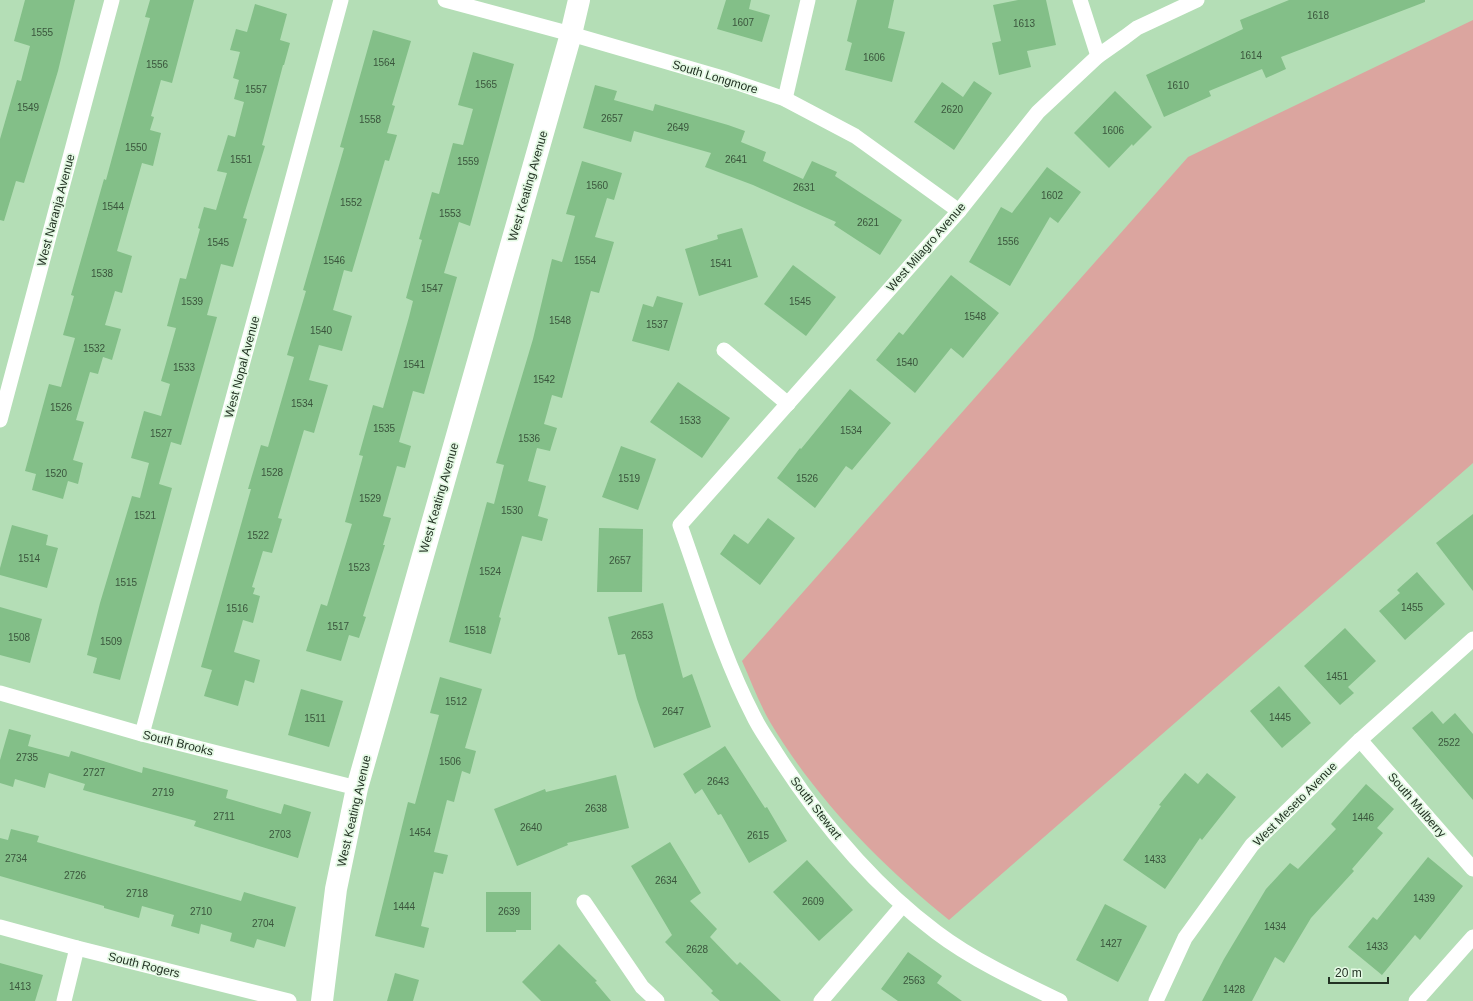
<svg xmlns="http://www.w3.org/2000/svg" width="1473" height="1001" viewBox="0 0 1473 1001" font-family="Arial,sans-serif">
<rect width="100%" height="100%" fill="#b4deb6"/>
<!-- green -->
<path fill="#dba59f" d="M1473,20v443l-524,457c-69,-56 -133,-121 -179,-198 -11,-19 -19,-41 -28,-61l446,-504z"/>
<!-- building -->
<g fill="#83bf88">
<path d="M25,0h50l-17,71 -34,112 -8,-2 -12,40 -4,-1v-81l17,-59 4,1 9,-35 -16,-5z"/>
<path d="M150,0h44l-22,83 -11,-3 -10,36 3,1 -4,13 11,3 -8,33 -11,-3 -25,88 15,5 -10,37 -7,-2 -10,34 16,4 -9,31 -9,-3 -5,17 -8,-2 -14,48 8,2 -11,38 10,3 -5,21 -10,-3 -5,18 -31,-9 4,-16 -11,-3 24,-87 12,3 14,-49 -12,-3 11,-39 -3,-1 33,-116 2,1 44,-162 -5,-1z"/>
<path d="M726,0h25l-2,9 21,6 -8,27 -45,-13z"/>
<path d="M857,0h37l-6,28 17,4 -13,50 -47,-12 7,-27 -5,-2z"/>
<path d="M1018,0h28l10,45 -29,6 4,16 -32,8 -7,-32 9,-2 -8,-36z"/>
<path d="M1289,0h136v2l-144,55 5,12 -20,9 -4,-9 -53,22 2,5 -47,21 -18,-42 97,-46 -3,-9z"/>
<path d="M255,4l32,10 -7,26 10,3 -6,22h-1l-21,80 3,1 -22,72 4,1 -14,48 -12,-3 -14,51 10,2 -36,128 -10,-3 -12,42 13,4 -52,192 -27,-7 4,-15 -10,-3 13,-52 32,-107 8,2 9,-35 -18,-5 13,-47 17,5 9,-32 -9,-3 15,-53 -9,-2 13,-48 6,1 14,-50 -2,-1 6,-21 12,3 11,-37 -10,-2 11,-36 7,2 9,-35 -10,-3 5,-19 -6,-2 7,-26 -10,-2 6,-21 11,3z"/>
<path d="M373,30l38,11 -19,64 3,1 -8,27 10,2 -8,26 -4,-1 -33,112 -8,-2 -11,40 19,6 -10,35 -23,-6 -10,35 19,5 -14,48 -10,-3 -26,88 4,1 -10,34 -9,-2 -11,36 3,1 -2,6 7,2 -7,27 -10,-3 -9,32 26,8 -6,23 -9,-3 -7,26 -34,-10 8,-26 -11,-3 50,-178h-3l13,-44 7,2 26,-90 -7,-2 19,-64 -3,-1 41,-142 -4,-1z"/>
<path d="M473,52l41,12 -44,162 -11,-4 -15,51 13,4 -33,117 -11,-3 -14,51 12,4 -6,22 -8,-2 -14,50 8,2 -8,27h2l-22,71 3,1 -7,21 -10,-3 -8,26 -35,-10 15,-47 6,2 25,-82 -7,-2 18,-66 -4,-1 14,-50 10,3 26,-91 4,-16 -7,-3 16,-58 -3,-1 13,-47 7,2 14,-51 10,2 10,-36 -15,-4z"/>
<path d="M974,81l18,12 -38,57 -40,-28 28,-40 21,15z"/>
<path d="M595,85l22,6 -3,9 39,11 2,-7 73,21 17,6 -4,11 25,10 -3,9 40,18 9,-18 25,11 -2,4 67,44 -22,35 -46,-30 2,-3 -83,-37 -48,-18 6,-14 -77,-22 -3,11 -48,-14z"/>
<path d="M1115,91l37,36 -19,19 -1,-2 -23,24 -35,-35z"/>
<path d="M582,161l40,12 -8,27 -7,-2 -12,39 19,5 -15,51 -8,-2 -29,107 -10,-3 -8,29 13,4 -7,23 -13,-3 -9,33 18,5 -8,30 10,3 -6,22 -20,-5 -23,81 2,1 -10,36 -42,-12 38,-140 7,2 10,-39 -8,-2 37,-124 19,-80 10,3 13,-46 -9,-2z"/>
<path d="M1047,167l34,25 -23,31 -8,-6 -40,69 -41,-24 32,-55 11,6z"/>
<path d="M742,228l16,49 -59,19 -14,-47 33,-10 -1,-4z"/>
<path d="M793,265l43,32 -30,39 -42,-32z"/>
<path d="M951,275l48,38 -36,45 -12,-10 -36,45 -39,-33 23,-28 4,3z"/>
<path d="M657,296l26,7 -14,48 -37,-10 11,-37 10,3z"/>
<path d="M678,382l52,36 -28,40 -52,-36z"/>
<path d="M850,389l41,34 -39,47 -6,-4 -31,42 -38,-30 23,-30 1,1z"/>
<path d="M621,446l35,13 -18,51 -36,-13z"/>
<path d="M1473,514v77l-37,-48z"/>
<path d="M768,518l27,20 -35,47 -40,-31 14,-20 14,10z"/>
<path d="M12,525l36,10 -2,10 12,3 -11,40 -47,-13v-7z"/>
<path d="M599,528l44,1 -1,63h-45z"/>
<path d="M1417,572l28,32 -40,36 -26,-29 21,-18 -3,-3z"/>
<path d="M663,603l20,75 9,-4 19,53 -57,21 -17,-49 -12,-45 -7,1 -10,-38z"/>
<path d="M0,607l42,12 -12,44 -30,-8z"/>
<path d="M1345,628l31,33 -28,26 6,6 -14,12 -36,-39z"/>
<path d="M440,677l42,12 -17,59 11,3 -6,23 -8,-3 -8,31 -7,-2 -13,52 14,3 -5,19 -9,-2 -13,54 8,2 -5,20 -49,-12 33,-134 7,2 24,-89 -9,-2z"/>
<path d="M1279,686l32,37 -29,25 -32,-37z"/>
<path d="M301,689l42,12 -14,46 -41,-12z"/>
<path d="M1432,711l11,13 12,-11 18,21v66l-61,-72z"/>
<path d="M9,729l22,6 -3,11 41,11 2,-6 71,22 1,-6 63,17 22,6 -2,8 55,16 3,-10 27,8 -13,46 -104,-32 2,-5 -113,-31 2,-6 -36,-11 -4,15 -30,-9 -2,8 -13,-4v-23z"/>
<path d="M725,746l40,62 2,-1 20,34 -38,22 -28,-49 -3,1 -16,-26 -7,5 -12,-20z"/>
<path d="M1185,773l13,11 9,-11 29,24 -34,43 -2,-2 -35,51 -42,-29 38,-54 -2,-1z"/>
<path d="M616,775l13,53 -62,15 1,2 -51,21 -23,-57 51,-20 1,3z"/>
<path d="M1366,784l28,25 -17,19 6,5 -31,36 2,2 -43,47 -27,45 -9,-6 -23,44h-50l22,-42 42,-70 24,-26 8,6 38,-40 -5,-5z"/>
<path d="M11,829l28,7 -2,6 204,59 3,-9 52,15 -11,40 -28,-8 -3,9 -24,-7 2,-8 -31,-9 -2,10 -28,-8 3,-11 -32,-9 -3,12 -35,-10v-2l-104,-30v-38l8,2z"/>
<path d="M670,842l31,51 -11,8 27,28 -7,8 27,28 3,-3 41,39h-61l-9,-8 2,-2 -48,-49 7,-7 -41,-69z"/>
<path d="M1428,857l35,29 -43,54 -5,-5 -33,40 -34,-28 25,-30 4,3z"/>
<path d="M807,860l46,50 -34,31 -46,-49z"/>
<path d="M486,892h45v38h-15v2h-30z"/>
<path d="M1105,904l42,22 -29,56 -42,-22z"/>
<path d="M559,944l38,37 -2,1 16,19h-70l-19,-19z"/>
<path d="M908,952l34,24 -5,7 25,18h-64l-17,-12z"/>
<path d="M0,963l43,12 -8,26h-35z"/>
<path d="M395,973l24,7 -6,21h-26z"/>
</g>
<g fill="none" stroke-linecap="round" stroke-linejoin="round">
<!-- street -->
<g stroke="#fff" stroke-width="15">
<path d="M445,0l126,34 155,45 59,20 70,37 104,75"/>
<path d="M1080,0l18,56"/>
<path d="M785,99l23,-99"/>
<path d="M724,350l64,54"/>
<path d="M0,420l112,-420"/>
<path d="M0,693l142,41 215,54"/>
<path d="M142,734l199,-734"/>
<path d="M1360,740l113,129"/>
<path d="M584,902l58,85 15,14"/>
<path d="M0,927l77,21 212,53"/>
<path d="M64,1001l13,-53"/>
<path d="M821,1001l82,-96"/>
<path d="M1060,1001c-42,-20 -87,-41 -124,-69 -64,-48 -117,-112 -160,-179 -8,-13 -17,-25 -23,-38 -31,-60 -50,-126 -73,-190l279,-314 79,-99 60,-56 27,-19 12,-9 60,-28"/>
<path d="M1156,1001l29,-63 67,-93 108,-105 113,-101"/>
<path d="M1416,1001l57,-64"/>
</g>
<!-- secondary -->
<path stroke="#fff" stroke-width="22" d="M322,1001l14,-112 21,-101 214,-754 8,-34"/>
</g>
<g text-anchor="middle" stroke-width="3.5" stroke-linejoin="round" paint-order="stroke">
<!-- number labels -->
<g font-size="10" fill="#3a553c">
<text x="1318" y="19">1618</text>
<text x="743" y="26">1607</text>
<text x="1024" y="27">1613</text>
<text x="42" y="36">1555</text>
<text x="1251" y="59">1614</text>
<text x="874" y="61">1606</text>
<text x="384" y="66">1564</text>
<text x="157" y="68">1556</text>
<text x="486" y="88">1565</text>
<text x="1178" y="89">1610</text>
<text x="256" y="93">1557</text>
<text x="28" y="111">1549</text>
<text x="952" y="113">2620</text>
<text x="612" y="122">2657</text>
<text x="370" y="123">1558</text>
<text x="678" y="131">2649</text>
<text x="1113" y="134">1606</text>
<text x="136" y="151">1550</text>
<text x="241" y="163">1551</text>
<text x="736" y="163">2641</text>
<text x="468" y="165">1559</text>
<text x="597" y="189">1560</text>
<text x="804" y="191">2631</text>
<text x="1052" y="199">1602</text>
<text x="351" y="206">1552</text>
<text x="113" y="210">1544</text>
<text x="450" y="217">1553</text>
<text x="868" y="226">2621</text>
<text x="1008" y="245">1556</text>
<text x="218" y="246">1545</text>
<text x="334" y="264">1546</text>
<text x="585" y="264">1554</text>
<text x="721" y="267">1541</text>
<text x="102" y="277">1538</text>
<text x="432" y="292">1547</text>
<text x="192" y="305">1539</text>
<text x="800" y="305">1545</text>
<text x="975" y="320">1548</text>
<text x="560" y="324">1548</text>
<text x="657" y="328">1537</text>
<text x="321" y="334">1540</text>
<text x="94" y="352">1532</text>
<text x="907" y="366">1540</text>
<text x="414" y="368">1541</text>
<text x="184" y="371">1533</text>
<text x="544" y="383">1542</text>
<text x="302" y="407">1534</text>
<text x="61" y="411">1526</text>
<text x="690" y="424">1533</text>
<text x="384" y="432">1535</text>
<text x="851" y="434">1534</text>
<text x="161" y="437">1527</text>
<text x="529" y="442">1536</text>
<text x="272" y="476">1528</text>
<text x="56" y="477">1520</text>
<text x="629" y="482">1519</text>
<text x="807" y="482">1526</text>
<text x="370" y="502">1529</text>
<text x="512" y="514">1530</text>
<text x="145" y="519">1521</text>
<text x="258" y="539">1522</text>
<text x="29" y="562">1514</text>
<text x="620" y="564">2657</text>
<text x="359" y="571">1523</text>
<text x="490" y="575">1524</text>
<text x="126" y="586">1515</text>
<text x="1412" y="611">1455</text>
<text x="237" y="612">1516</text>
<text x="338" y="630">1517</text>
<text x="475" y="634">1518</text>
<text x="642" y="639">2653</text>
<text x="19" y="641">1508</text>
<text x="111" y="645">1509</text>
<text x="1337" y="680">1451</text>
<text x="456" y="705">1512</text>
<text x="673" y="715">2647</text>
<text x="1280" y="721">1445</text>
<text x="315" y="722">1511</text>
<text x="1449" y="746">2522</text>
<text x="27" y="761">2735</text>
<text x="450" y="765">1506</text>
<text x="94" y="776">2727</text>
<text x="718" y="785">2643</text>
<text x="163" y="796">2719</text>
<text x="596" y="812">2638</text>
<text x="224" y="820">2711</text>
<text x="1363" y="821">1446</text>
<text x="531" y="831">2640</text>
<text x="420" y="836">1454</text>
<text x="280" y="838">2703</text>
<text x="758" y="839">2615</text>
<text x="16" y="862">2734</text>
<text x="1155" y="863">1433</text>
<text x="75" y="879">2726</text>
<text x="666" y="884">2634</text>
<text x="137" y="897">2718</text>
<text x="1424" y="902">1439</text>
<text x="813" y="905">2609</text>
<text x="404" y="910">1444</text>
<text x="201" y="915">2710</text>
<text x="509" y="915">2639</text>
<text x="263" y="927">2704</text>
<text x="1275" y="930">1434</text>
<text x="1111" y="947">1427</text>
<text x="1377" y="950">1433</text>
<text x="697" y="953">2628</text>
<text x="914" y="984">2563</text>
<text x="20" y="990">1413</text>
<text x="1234" y="993">1428</text>
</g>
<!-- street labels -->
<g font-size="12" fill="#223223" stroke="#e4f9e4">
<text transform="translate(715 77) rotate(17)" y="4">South Longmore</text>
<text transform="translate(528 186) rotate(-74)" y="4">West Keating Avenue</text>
<text transform="translate(56 210) rotate(-75)" y="4">West Naranja Avenue</text>
<text transform="translate(926 247) rotate(-49)" y="4">West Milagro Avenue</text>
<text transform="translate(242 367) rotate(-75)" y="4">West Nopal Avenue</text>
<text transform="translate(439 498) rotate(-74)" y="4">West Keating Avenue</text>
<text transform="translate(178 743) rotate(14)" y="4">South Brooks</text>
<text transform="translate(1295 804) rotate(-45)" y="4">West Meseto Avenue</text>
<text transform="translate(1417 805) rotate(49)" y="4">South Mulberry</text>
<text transform="translate(816 808) rotate(52)" y="4">South Stewart</text>
<text transform="translate(354 811) rotate(-77)" y="4">West Keating Avenue</text>
<text transform="translate(144 965) rotate(14)" y="4">South Rogers</text>
</g>
</g>
<!-- scale -->
<path d="M1329 977v6h59v-6" fill="none" stroke="#223223" stroke-width="2"/>
<text x="1335" y="977" font-size="12" fill="#223223" stroke="#e4f9e4" stroke-width="3" paint-order="stroke">20 m</text>
</svg>
